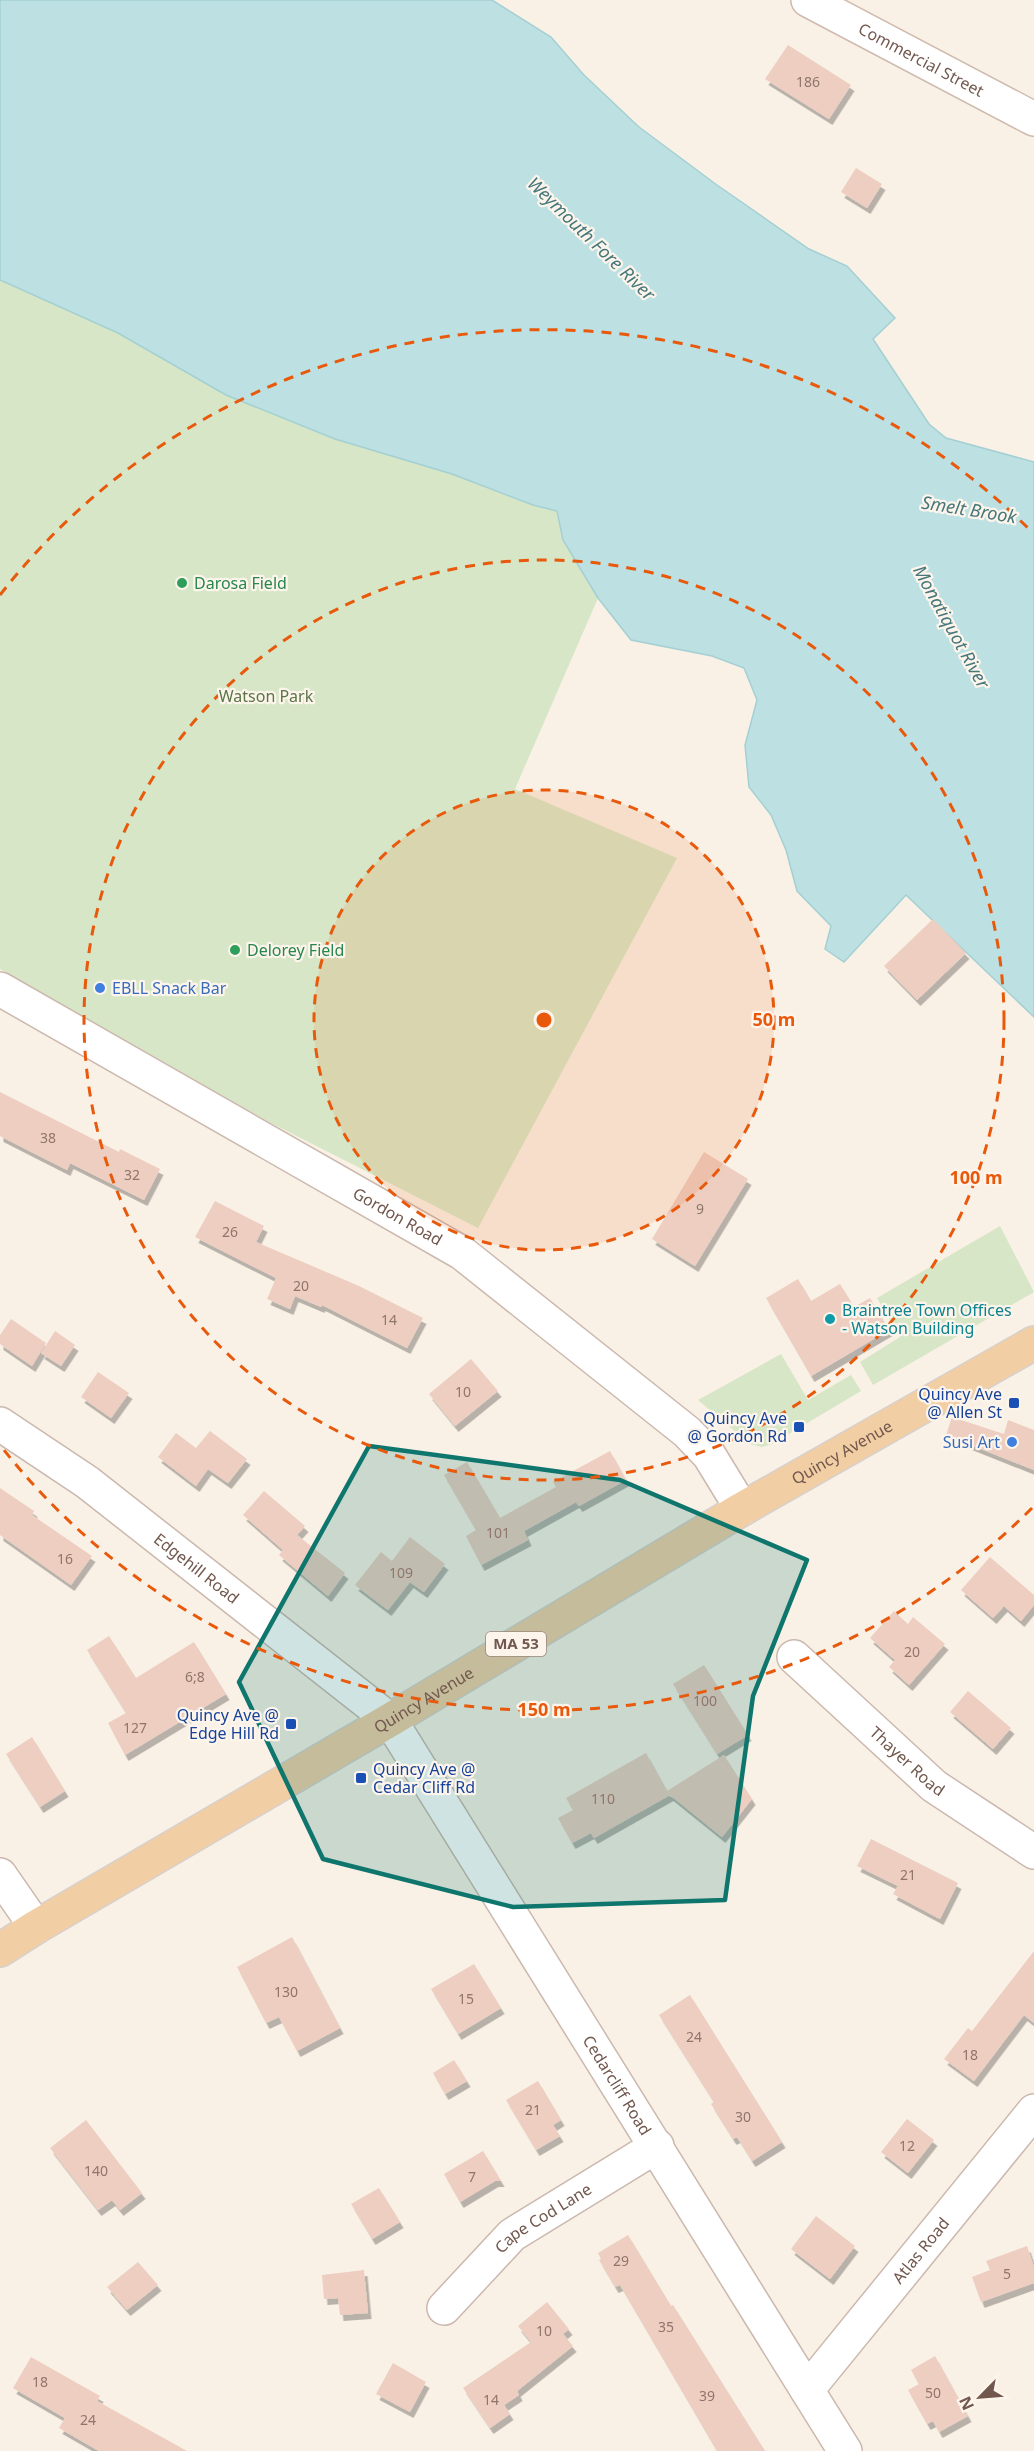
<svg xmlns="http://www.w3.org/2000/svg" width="1034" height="2451" viewBox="0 0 1034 2451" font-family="'Noto Sans',sans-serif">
<defs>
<filter id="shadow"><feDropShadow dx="3.5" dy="6" stdDeviation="0" flood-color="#0004"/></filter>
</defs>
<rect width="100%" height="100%" fill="#faf1e6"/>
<!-- green -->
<g fill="#d6e6c6">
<path d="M0,280l118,53 108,62 226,79 81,31 24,6 6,29 35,58 -83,191 162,69 -199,370 -209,-106 -269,-153z"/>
<path d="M1000,1226l34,66 -161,93 -13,-23 40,-25 -23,-39z"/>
<path d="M781,1354l27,46 43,-25 10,16 -89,53 -10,3 -12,-3 -52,-44z"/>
</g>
<!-- water -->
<path fill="#bde0e2" stroke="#a4d0d3" stroke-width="1.5" d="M0,0h492l59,37 33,38 55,52 78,58 92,64 38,17 48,52 -22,21 56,85 17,14 88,24v555l-128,-122 -62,67 -19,-13 6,-23 -34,-35 -11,-41 -15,-35 -22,-28 -4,-42 12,-45 -13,-32 -32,-12 -81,-16 -33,-42 -35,-58 -6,-29 -24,-6 -81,-31 -117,-35 -109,-44 -108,-62 -118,-53z"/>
<!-- building -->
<g fill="#edcec1" filter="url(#shadow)">
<path d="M788,45l63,40 -22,34 -64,-40z"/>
<path d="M856,168l26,16 -15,24 -26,-16z"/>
<path d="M933,919l33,34 -49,47 -33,-34z"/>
<path d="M0,1092l119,60 1,-3 40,20 -16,31 -74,-37 -3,7 -67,-34z"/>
<path d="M704,1152l44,27 -53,87 -43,-27z"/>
<path d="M215,1201l49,25 -8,16 103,44 64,32 -16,30 -85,-43 -1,2 -26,-11 -5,13 -23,-10 9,-21 -81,-41z"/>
<path d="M798,1279l13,22 29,-17 14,23 16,-9 19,32 -78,46 -45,-78z"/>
<path d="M11,1319l35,24 -14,23 -32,-22v-9z"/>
<path d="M55,1331l20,14 -14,21 -20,-13z"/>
<path d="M471,1359l27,32 -43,35 -26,-32z"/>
<path d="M98,1372l31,21 -18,25 -30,-21z"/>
<path d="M952,1417l52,17 4,-14 26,10v40l-88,-35z"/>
<path d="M210,1431l37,28 -19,24 -20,-14 -12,17 -38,-29 18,-24 20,15z"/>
<path d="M610,1451l16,29 -47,26 -3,-4 -52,29 4,9 -47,25 -15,-29 10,-6 -32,-55 23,-13 33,56 56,-31 -3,-5z"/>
<path d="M0,1488l34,23 -2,4 60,41 -21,29 -71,-50z"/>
<path d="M264,1491l41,35 -8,9 48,38 -17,23 -49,-41 4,-5 -40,-35z"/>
<path d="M410,1537l35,27 -21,28 -14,-10 -22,28 -33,-25 26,-33 11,9z"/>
<path d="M990,1557l44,38v10l-13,16 -17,-15 -11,12 -32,-28z"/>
<path d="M894,1611l14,13 5,-7 32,27 -36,41 -20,-18 6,-7 -25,-22z"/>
<path d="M109,1636l27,42 58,-36 32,52 -101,61 -17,-32 18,-10 -39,-63z"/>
<path d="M704,1665l44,70 -31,19 -44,-70z"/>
<path d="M968,1691l43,37 -18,21 -43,-37z"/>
<path d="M32,1737l33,54 -25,16 -34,-53z"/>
<path d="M646,1753l21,38 57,-36 28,44 -30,38 -52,-42 -76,43 -3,-5 -19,10 -14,-25 15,-8 -7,-12z"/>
<path d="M871,1839l87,44 -18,36 -47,-25 5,-8 -41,-20z"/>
<path d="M292,1937l48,91 -43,23 -18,-34 -13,6 -29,-56z"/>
<path d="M1034,1951v72l-10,-8 -50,66 -30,-22 24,-31 4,3z"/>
<path d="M474,1964l27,44 -43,26 -27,-45z"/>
<path d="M690,1995l92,147 -30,19 -15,-24 -4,2 -22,-35 3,-2 -55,-87z"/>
<path d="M454,2060l13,21 -22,13 -12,-21z"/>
<path d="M538,2081l23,39 -8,5 7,11 -24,14 -30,-50z"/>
<path d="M907,2119l27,21 -26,33 -27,-21z"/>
<path d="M86,2120l56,73 -22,17 -8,-10 -14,10 -48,-62z"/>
<path d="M483,2151l18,30h-6l-35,21 -16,-28z"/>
<path d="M379,2188l21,34 -28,17 -21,-35z"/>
<path d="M816,2216l39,30 -25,33 -39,-30z"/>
<path d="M628,2235l43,71 2,-1 92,146h-48l-97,-166 -5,2 -16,-27 2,-1 -3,-6z"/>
<path d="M1027,2246l7,21v16l-53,19 -9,-25 18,-7 -4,-9z"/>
<path d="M138,2262l20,23 -31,25 -20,-23z"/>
<path d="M364,2270l4,43 -28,2 -2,-17 -14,1 -2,-24z"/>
<path d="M547,2302l22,27 -6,5 10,12 -56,45 2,4 -15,10 6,9 -20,14 -27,-40 68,-46 -13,-16z"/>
<path d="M935,2356l33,60 -29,16 -6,-11 -6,3 -19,-34 11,-6 -8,-14z"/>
<path d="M31,2357l69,39 -3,5 90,50h-88l-40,-23 6,-10 -52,-30z"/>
<path d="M393,2363l33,19 -16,30 -34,-18z"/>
</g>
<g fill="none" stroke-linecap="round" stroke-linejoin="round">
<defs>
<g id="minor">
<path id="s1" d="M0,989l462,264 225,179 22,23 33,54"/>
<path id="s2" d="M0,1424l87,58 303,238 455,731"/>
<path id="s3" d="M794,1657l140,129 100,66"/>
<path d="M0,1875l36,52"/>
<path id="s4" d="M444,2308l68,-73 145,-89"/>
<path id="s5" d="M807,2390l227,-279"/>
</g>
<g id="secondary">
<path id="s6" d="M808,0l226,119"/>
</g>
<g id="primary">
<path id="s7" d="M0,1950l36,-23 354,-207 352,-211 292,-166"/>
</g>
</defs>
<!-- minor casing -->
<use href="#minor" stroke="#cbb8ae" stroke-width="36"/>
<!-- secondary casing -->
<use href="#secondary" stroke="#cfbaae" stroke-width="36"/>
<!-- primary casing -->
<use href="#primary" stroke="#d7d0cd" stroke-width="36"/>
<!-- minor -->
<use href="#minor" stroke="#fff" stroke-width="33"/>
<!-- secondary -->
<use href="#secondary" stroke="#fff" stroke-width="33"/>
<!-- primary -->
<use href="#primary" stroke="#f2cea5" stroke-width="33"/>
</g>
<!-- marked area -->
<path fill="#0f766e" fill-opacity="0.2" stroke="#0f766e" stroke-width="4.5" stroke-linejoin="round" d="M369,1446l251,34 187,80 -54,136 -28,204 -212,7 -190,-48 -84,-177z"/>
<!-- distance rings -->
<circle cx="544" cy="1020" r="230" fill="#e8590c" fill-opacity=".12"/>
<g fill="none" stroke="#e8590c" stroke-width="3" stroke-dasharray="10 8">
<circle cx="544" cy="1020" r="230"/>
<circle cx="544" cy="1020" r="460"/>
<path d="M1032 1508A690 690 0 0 1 0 1445M0 595A690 690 0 0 1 1032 532"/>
</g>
<!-- markers -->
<g fill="#2e9e5b" stroke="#fdf5ec" stroke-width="2">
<circle cx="182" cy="583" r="6"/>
<circle cx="235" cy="950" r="6"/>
</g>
<g fill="#3f7fe0" stroke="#fdf5ec" stroke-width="2">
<circle cx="100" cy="988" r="6"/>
<circle cx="1012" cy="1442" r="6"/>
</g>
<circle fill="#0f9aa8" stroke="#fdf5ec" stroke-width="2" cx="830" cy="1319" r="6"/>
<g fill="#1a4fb4" stroke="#fdf5ec" stroke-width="2">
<rect x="1008" y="1397" width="12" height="12" rx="3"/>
<rect x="793" y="1421" width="12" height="12" rx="3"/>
<rect x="285" y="1718" width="12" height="12" rx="3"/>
<rect x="355" y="1772" width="12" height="12" rx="3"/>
</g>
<g text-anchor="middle" stroke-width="4.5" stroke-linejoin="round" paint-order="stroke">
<!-- number labels -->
<g font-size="14" fill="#90756a">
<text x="808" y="87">186</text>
<text x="48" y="1143">38</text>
<text x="132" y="1180">32</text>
<text x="700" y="1214">9</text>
<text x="230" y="1237">26</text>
<text x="301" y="1291">20</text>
<text x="389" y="1325">14</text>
<text x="463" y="1397">10</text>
<text x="498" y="1538">101</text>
<text x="65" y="1564">16</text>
<text x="401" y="1578">109</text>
<text x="912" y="1657">20</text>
<text x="195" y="1682">6;8</text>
<text x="705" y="1706">100</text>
<text x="135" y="1733">127</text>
<text x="603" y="1804">110</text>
<text x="908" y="1880">21</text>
<text x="286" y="1997">130</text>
<text x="466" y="2004">15</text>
<text x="694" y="2042">24</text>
<text x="970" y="2060">18</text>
<text x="533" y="2115">21</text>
<text x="743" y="2122">30</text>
<text x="907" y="2151">12</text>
<text x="96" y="2176">140</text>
<text x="472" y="2182">7</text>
<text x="621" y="2266">29</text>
<text x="1007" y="2279">5</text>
<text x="666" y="2332">35</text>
<text x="544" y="2336">10</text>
<text x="40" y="2387">18</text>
<text x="933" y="2398">50</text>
<text x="707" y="2401">39</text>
<text x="491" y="2405">14</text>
<text x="88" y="2425">24</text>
</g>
<!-- shield labels -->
<rect fill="#fdf5ec" stroke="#9b867d" stroke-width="1.5" x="486" y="1632" width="60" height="24" rx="4.5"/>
<g font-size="15" font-weight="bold" fill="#71574d">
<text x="516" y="1649">MA 53</text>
</g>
<!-- street labels -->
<g font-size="16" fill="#71574d" stroke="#fdf5ec">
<text dy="6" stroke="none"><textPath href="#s6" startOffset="128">Commercial Street</textPath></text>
<text dy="6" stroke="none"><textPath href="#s1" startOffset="458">Gordon Road</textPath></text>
<text dy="6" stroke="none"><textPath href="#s7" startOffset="978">Quincy Avenue</textPath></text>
<text dy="6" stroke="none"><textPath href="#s2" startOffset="244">Edgehill Road</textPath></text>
<text dy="6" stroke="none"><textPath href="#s7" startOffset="492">Quincy Avenue</textPath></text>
<text dy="6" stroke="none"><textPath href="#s3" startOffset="154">Thayer Road</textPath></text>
<text dy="6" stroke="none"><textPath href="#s2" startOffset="920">Cedarcliff Road</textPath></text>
<text dy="6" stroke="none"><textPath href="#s4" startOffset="135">Cape Cod Lane</textPath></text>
<text dy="6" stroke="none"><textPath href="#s5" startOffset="180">Atlas Road</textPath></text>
</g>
<!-- leisure labels -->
<g font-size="16" fill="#27864d" stroke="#fdf5ec" text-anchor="start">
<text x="194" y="589">Darosa Field</text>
<text x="247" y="956">Delorey Field</text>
</g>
<!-- park labels -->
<g font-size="16" fill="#597647" stroke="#fdf5ec">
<text x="266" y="702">Watson Park</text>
</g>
<!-- shop labels -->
<g font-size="16" fill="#366cbe" stroke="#fdf5ec" text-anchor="start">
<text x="112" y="994">EBLL Snack Bar</text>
<text x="1000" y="1448" text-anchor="end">Susi Art</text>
</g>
<!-- culture labels -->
<g font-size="16" fill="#0d838f" stroke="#fdf5ec" text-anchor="start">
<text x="842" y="1316">Braintree Town Offices<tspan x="842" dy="18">- Watson Building</tspan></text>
</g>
<!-- transit labels -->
<g font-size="16" fill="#164399" stroke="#fdf5ec" text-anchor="end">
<text x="1002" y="1400">Quincy Ave<tspan x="1002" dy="18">@ Allen St</tspan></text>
<text x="787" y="1424">Quincy Ave<tspan x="787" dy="18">@ Gordon Rd</tspan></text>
<text x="279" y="1721">Quincy Ave @<tspan x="279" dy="18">Edge Hill Rd</tspan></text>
<text x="373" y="1775" text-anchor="start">Quincy Ave @<tspan x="373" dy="18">Cedar Cliff Rd</tspan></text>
</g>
<!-- water labels -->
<g font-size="18" font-style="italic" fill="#46777b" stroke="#fdf5ec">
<text transform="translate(591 239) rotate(44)" y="6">Weymouth Fore River</text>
<text transform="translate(969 510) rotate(9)" y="6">Smelt Brook</text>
<text transform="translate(951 627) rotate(61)" y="6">Monatiquot River</text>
</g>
</g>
<circle cx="544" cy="1020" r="9" fill="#e8590c" stroke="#fdf5ec" stroke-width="3"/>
<g font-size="18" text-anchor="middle" font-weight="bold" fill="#e8590c" stroke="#fdf5ec" stroke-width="4.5" stroke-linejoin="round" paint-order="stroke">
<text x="774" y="1026">50 m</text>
<text x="976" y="1184">100 m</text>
<text x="544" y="1716">150 m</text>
</g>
<!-- north arrow -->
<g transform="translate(980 2397) rotate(245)" stroke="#fdf5ec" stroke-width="4.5" paint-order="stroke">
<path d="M0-4.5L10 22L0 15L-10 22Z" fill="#71574d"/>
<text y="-9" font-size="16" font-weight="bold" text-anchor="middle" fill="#71574d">N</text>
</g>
</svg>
